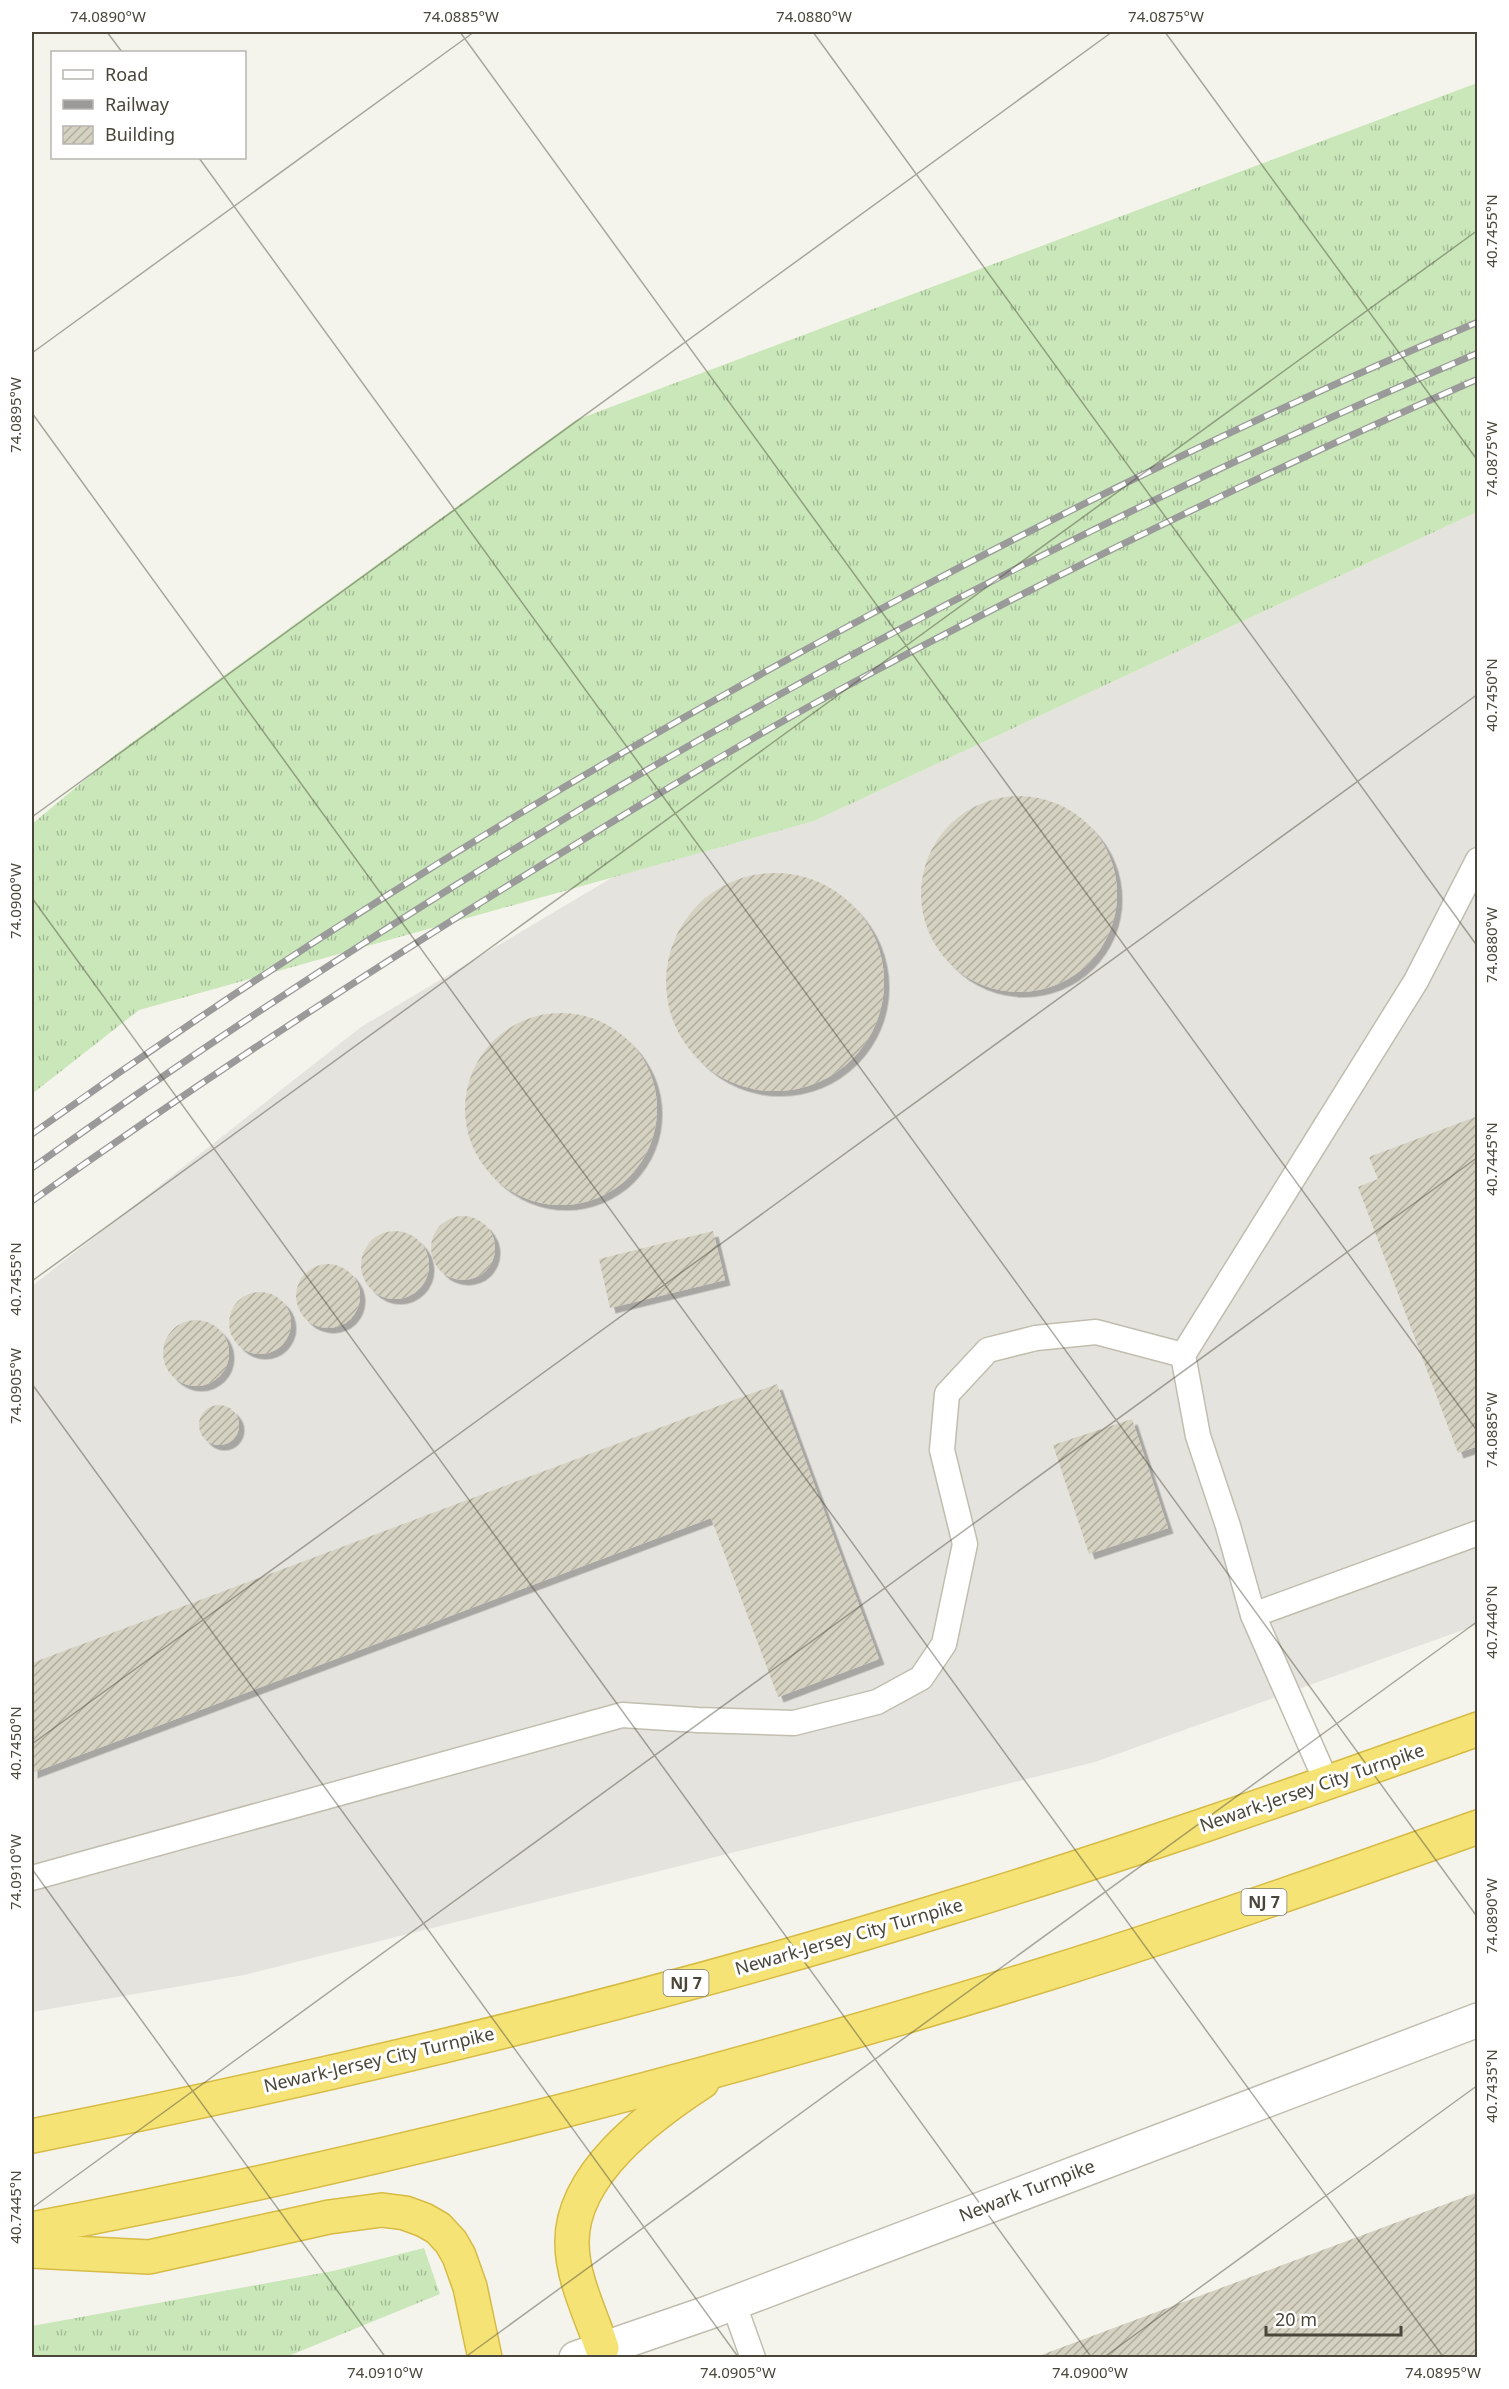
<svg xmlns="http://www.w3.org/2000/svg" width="1509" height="2389" viewBox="0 0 1509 2389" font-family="'Noto Sans',sans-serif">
<defs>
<pattern id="grass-tufts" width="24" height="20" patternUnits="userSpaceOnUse" patternTransform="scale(1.5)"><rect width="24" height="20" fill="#c9e7b8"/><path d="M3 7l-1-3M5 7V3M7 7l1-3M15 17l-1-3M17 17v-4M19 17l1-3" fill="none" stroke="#a5bd97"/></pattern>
<pattern id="building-hatch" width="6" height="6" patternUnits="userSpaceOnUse" patternTransform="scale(1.5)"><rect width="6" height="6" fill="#d6d2c2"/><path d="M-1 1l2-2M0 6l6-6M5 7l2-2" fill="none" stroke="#b0ac9f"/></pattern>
<filter id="shadow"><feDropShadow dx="5.5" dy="5.5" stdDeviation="0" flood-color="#0004"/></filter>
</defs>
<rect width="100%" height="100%" fill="#f5f4ec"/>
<!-- industrial -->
<path fill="#e5e3dd" d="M1477,512v1113l-382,137 -851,213 -212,37v-726l329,-259 252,-150 201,-56z"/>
<!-- grass -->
<g fill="url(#grass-tufts)">
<path d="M1477,83v429l-663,309 -675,189 -107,84v-270l84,-70 460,-334z"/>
<path d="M424,2248l16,46 -154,63h-254v-31l301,-55z"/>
</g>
<!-- building -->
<g fill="url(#building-hatch)" filter="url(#shadow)">
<circle cx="1019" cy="894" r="98"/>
<circle cx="775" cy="982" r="109"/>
<circle cx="561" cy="1109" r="96"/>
<path d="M1478,1116v330l-20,7 -100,-266 20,-8 -9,-22z"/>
<circle cx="463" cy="1248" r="32"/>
<circle cx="395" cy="1265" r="34"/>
<path d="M713,1231l12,49 -115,28 -11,-49z"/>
<circle cx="328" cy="1296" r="32"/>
<circle cx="260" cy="1323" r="31"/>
<circle cx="196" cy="1353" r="33"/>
<path d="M777,1384l102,275 -101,38 -67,-179 -679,255v-110z"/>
<circle cx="219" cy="1425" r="20"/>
<path d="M1132,1419l36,109 -79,26 -36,-109z"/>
<path d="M1478,2192v166h-442v-1z"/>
</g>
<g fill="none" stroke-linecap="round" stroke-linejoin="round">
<defs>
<g id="lane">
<path d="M1253,1615l225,-82"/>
<path d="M1327,1783l-74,-168 -25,-89 -30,-90 -15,-81 233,-374 62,-121"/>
<path d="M32,1878l590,-163 76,5 96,3 83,-21 44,-24 23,-34 21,-100 -23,-94 5,-56 41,-44 48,-12 60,-6 87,23"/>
<path d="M733,2302l20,56"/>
</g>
<path id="street" d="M576,2358l134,-46 768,-292"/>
<g id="highway">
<path d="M32,2136c308,-61 615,-135 916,-228 178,-54 354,-116 530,-179"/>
<path d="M32,2229c343,-65 683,-152 1017,-256 144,-45 286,-95 429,-146"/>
<path d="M32,2251l117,6 180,-40 53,-7 23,3 19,7 14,8 13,14 8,14 11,31 15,71"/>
<path d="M602,2348c-11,-33 -30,-70 -30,-105 -1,-69 78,-127 130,-161"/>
</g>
</defs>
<!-- lane casing -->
<use href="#lane" stroke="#c1beaf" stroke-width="27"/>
<!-- street casing -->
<use href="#street" stroke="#c1beaf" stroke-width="36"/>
<!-- highway casing -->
<use href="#highway" stroke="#d6bb45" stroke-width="36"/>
<!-- lane -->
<use href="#lane" stroke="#fff" stroke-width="24"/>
<!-- street -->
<use href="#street" stroke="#fff" stroke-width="33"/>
<!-- highway -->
<use href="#highway" stroke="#f6e376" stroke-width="33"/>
<defs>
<g id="rail">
<path d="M32,1134c278,-199 571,-378 873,-538 187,-99 378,-192 573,-274"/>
<path d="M32,1168c450,-322 936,-598 1446,-815"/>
<path d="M32,1201c173,-123 350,-239 531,-349 88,-54 177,-108 267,-157 212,-114 427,-220 648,-316"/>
</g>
</defs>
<!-- rail casing -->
<use href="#rail" stroke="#9a9a9a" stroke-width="7"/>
<!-- rail -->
<use href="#rail" stroke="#fff" stroke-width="4.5" stroke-dasharray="14" stroke-linecap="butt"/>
</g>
<!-- ticks -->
<path fill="none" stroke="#4a463a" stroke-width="1.5" stroke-opacity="0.45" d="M107,32l15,20M460,32l1018,1400M813,32l665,915M1165,32l313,429M199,158l1279,1760M32,353l442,-321M32,413l1412,1945M32,817l1080,-785M32,898l1060,1460M32,1281l1446,-1051M32,1384l707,974M32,1744l1446,-1050M32,1869l354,489M32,2208l1446,-1051M32,2355l1,3M464,2358l1014,-737M1103,2358l375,-273"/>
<g text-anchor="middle" stroke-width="6" stroke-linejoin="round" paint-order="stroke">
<!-- shield labels -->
<g fill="#fff" stroke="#807e75" stroke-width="1.5">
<rect x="1241.5" y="1889" width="45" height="26" rx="4.5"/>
<rect x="663.5" y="1970" width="45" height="26" rx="4.5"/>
</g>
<g font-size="16" font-weight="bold" fill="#4a463a">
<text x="1264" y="1908">NJ 7</text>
<text x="686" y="1989">NJ 7</text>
</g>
<!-- street labels -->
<g font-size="18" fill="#4a463a" stroke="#fff">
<text transform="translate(1312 1788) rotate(-19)" y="6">Newark-Jersey City Turnpike</text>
<text transform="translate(849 1937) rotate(-16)" y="6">Newark-Jersey City Turnpike</text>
<text transform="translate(379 2060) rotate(-13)" y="6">Newark-Jersey City Turnpike</text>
<text transform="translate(1027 2191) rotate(-21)" y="6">Newark Turnpike</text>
</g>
</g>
<!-- border -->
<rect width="1509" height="2389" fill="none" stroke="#ffffff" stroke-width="66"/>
<!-- legend -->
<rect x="51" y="51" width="195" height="108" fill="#ffffff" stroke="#b7b5b0" stroke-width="1.5"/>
<rect x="63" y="70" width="30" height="9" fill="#ffffff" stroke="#b7b5b0" stroke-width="1.5"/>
<text x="105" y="81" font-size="18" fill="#4a463a">Road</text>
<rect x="63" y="100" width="30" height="9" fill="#9a9a9a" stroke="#b7b5b0" stroke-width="1.5"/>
<text x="105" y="111" font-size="18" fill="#4a463a">Railway</text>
<rect x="63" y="126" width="30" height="18" fill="url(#building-hatch)" stroke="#b7b5b0" stroke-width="1.5"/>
<text x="105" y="141" font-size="18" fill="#4a463a">Building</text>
<!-- scale -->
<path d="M1266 2326v9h135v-9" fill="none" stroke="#4a463a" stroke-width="3"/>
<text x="1275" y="2326" font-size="18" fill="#4a463a" stroke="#ffffff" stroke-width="4.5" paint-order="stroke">20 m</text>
<rect x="33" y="33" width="1443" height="2323" fill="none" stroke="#4a463a" stroke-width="2"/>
<g font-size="15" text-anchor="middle" fill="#4a463a">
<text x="108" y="22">74.0890°W</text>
<text x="461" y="22">74.0885°W</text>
<text x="814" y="22">74.0880°W</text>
<text x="1166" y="22">74.0875°W</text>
<text transform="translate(1492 231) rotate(-90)" y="5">40.7455°N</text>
<text transform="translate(16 415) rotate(-90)" y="5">74.0895°W</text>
<text transform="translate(1492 459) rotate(-90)" y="5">74.0875°W</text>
<text transform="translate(1492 695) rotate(-90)" y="5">40.7450°N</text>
<text transform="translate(16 901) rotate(-90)" y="5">74.0900°W</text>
<text transform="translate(1492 945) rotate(-90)" y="5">74.0880°W</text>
<text transform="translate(1492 1159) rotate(-90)" y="5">40.7445°N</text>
<text transform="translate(16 1279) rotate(-90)" y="5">40.7455°N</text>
<text transform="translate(16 1386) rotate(-90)" y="5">74.0905°W</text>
<text transform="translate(1492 1430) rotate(-90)" y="5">74.0885°W</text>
<text transform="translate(1492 1622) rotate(-90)" y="5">40.7440°N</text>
<text transform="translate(16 1743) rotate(-90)" y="5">40.7450°N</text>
<text transform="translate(16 1872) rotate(-90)" y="5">74.0910°W</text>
<text transform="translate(1492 1916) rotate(-90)" y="5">74.0890°W</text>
<text transform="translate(1492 2086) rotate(-90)" y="5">40.7435°N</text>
<text transform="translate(16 2207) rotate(-90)" y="5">40.7445°N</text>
<text x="385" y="2378">74.0910°W</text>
<text x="738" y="2378">74.0905°W</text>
<text x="1090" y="2378">74.0900°W</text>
<text x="1443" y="2378">74.0895°W</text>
</g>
</svg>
